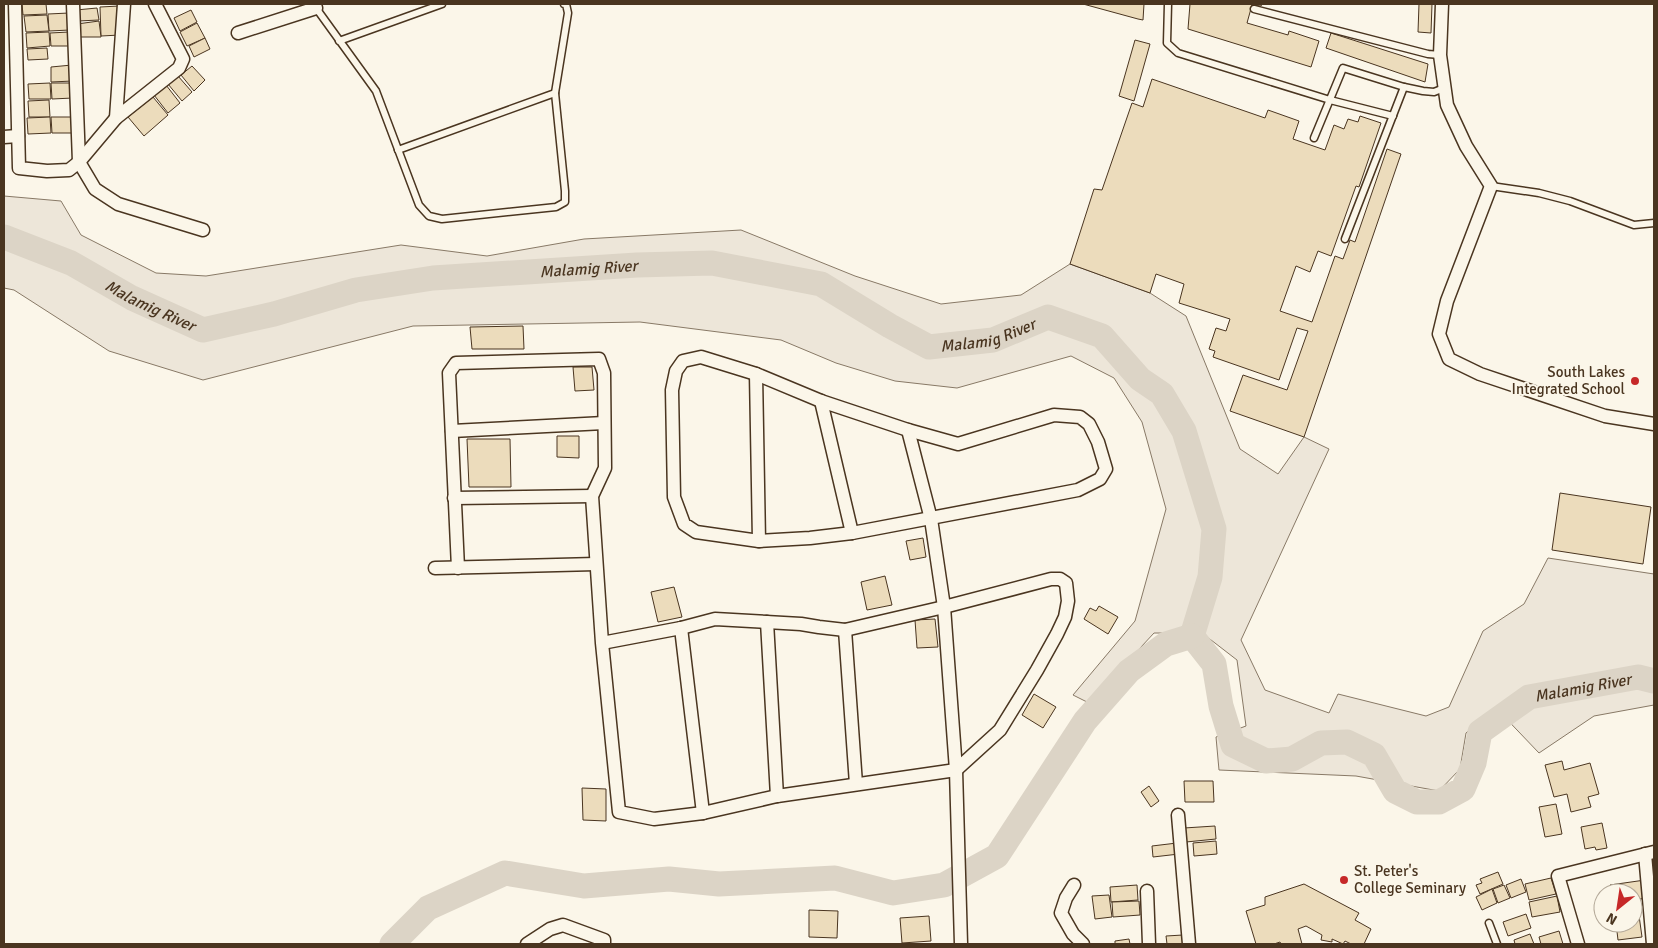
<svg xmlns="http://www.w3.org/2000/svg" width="1658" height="948" viewBox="0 0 1658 948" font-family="Signika,sans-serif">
<rect width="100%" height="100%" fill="#fbf6e9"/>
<!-- green -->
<path fill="#ede6d9" stroke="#887966" d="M4,196l57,5 20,34 75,38 50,3 195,-31 86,11 97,-17 157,-9 114,46 86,28 80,-9 49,-31 80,29 36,23 54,133 38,25 26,-37 25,12 -88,191 24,50 64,23 9,-19 88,22 23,-9 34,-76 41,-27 24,-46 106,16v131l-60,11 -55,37 -43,-45 -30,25 -6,36 -21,22 -83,-15 -137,-6 -3,-33 30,-11 -9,-66 -35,-27h-48l-65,70 -16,-8 62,-74 31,-112 -24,-87 -28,-44 -43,-22 -114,32 -62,-7 -59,-18 -55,-23 -141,-18 -227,4 -210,54 -94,-29 -95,-61 -10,-2z"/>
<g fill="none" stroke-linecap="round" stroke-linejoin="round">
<!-- river -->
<g stroke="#dcd4c6" stroke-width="25">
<path id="s1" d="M4,237l67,26 61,35 71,32 71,-16 82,-24 77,-12 204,-13 75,-2 109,21 69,42 39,21 64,-7 55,-23 54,19 38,43 22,15 22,37 30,98 -4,48 -18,59"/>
<path id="s2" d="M1192,636l22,28 7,42 12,39 33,16 26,-2 29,-16 26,-1 27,13 21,36 22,11h22l24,-13 11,-26 6,-31 49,-35 109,-20 16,4"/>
<path d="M392,944l36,-36 77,-35 79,13 85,-7 50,5 116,-6 58,15 51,-8 53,-29 88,-135 44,-50 37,-27 26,-8"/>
</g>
</g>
<!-- building -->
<g fill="#ecdcbc" stroke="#4a3520">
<path d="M22,4h24l1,10 -24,1z"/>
<path d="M1083,4h61l-1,16 -5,-1z"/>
<path d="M1190,4h72l-1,2 -9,-1 -5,18 41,12 1,-4 30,10 -8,26 -123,-38z"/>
<path d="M1419,4h13l-1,29 -13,-1z"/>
<path d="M119,6l1,29 -19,1 -1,-29z"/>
<path d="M97,8l2,12 -21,1 -2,-11z"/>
<path d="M191,10l6,12 -17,9 -6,-13z"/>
<path d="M69,13l1,17 -21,1 -1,-17z"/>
<path d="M47,15l2,16 -23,1 -2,-16z"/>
<path d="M99,21l2,16h-23l-1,-13z"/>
<path d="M197,23l8,15 -18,8 -7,-14z"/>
<path d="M49,32l1,14 -23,2 -1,-15z"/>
<path d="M69,32v14h-18l-1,-13z"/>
<path d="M1331,33l97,31 -3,18 -99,-34z"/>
<path d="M205,38l5,11 -16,8 -5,-11z"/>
<path d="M1135,40l15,4 -16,57 -15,-5z"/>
<path d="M47,48l1,11 -20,1 -1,-11z"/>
<path d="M72,65l1,16 -22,1v-15z"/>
<path d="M192,66l13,14 -11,11 -13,-16z"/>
<path d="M178,76l14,16 -10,9 -14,-17z"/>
<path d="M1152,79l113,39 3,-8 31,11 -6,18 32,11 9,-25 10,4 4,-10 10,3 2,-6 21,7 -22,64 -3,-1 -25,70 -13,-5 -8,21 -14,-6 -16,45 32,11 23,-66 8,3 7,-19 5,2 32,-93 14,5 -97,283 -74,-26 13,-36 44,15 21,-59 -11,-3 -18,52 -66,-23 2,-6 -6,-2 7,-21 10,3 4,-12 -51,-16 5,-19 -28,-10 -6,19 -80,-29 24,-75 8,1 30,-87 11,4z"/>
<path d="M50,83l1,16h-22l-1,-15z"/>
<path d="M51,83h22v15l-21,1z"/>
<path d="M166,85l14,18 -12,10 -14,-18z"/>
<path d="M153,97l15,18 -24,21 -16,-19z"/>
<path d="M49,100l1,17h-21l-1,-16z"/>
<path d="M50,117l1,16 -23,1 -1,-16z"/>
<path d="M51,117h23l1,16h-23z"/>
<path d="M523,326l1,23h-52l-2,-22z"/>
<path d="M573,367h19l2,23 -19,1z"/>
<path d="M557,436h22v22l-22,-1z"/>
<path d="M467,439h43l1,48h-42z"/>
<path d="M1560,493l91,14 -8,57 -91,-14z"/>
<path d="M923,538l3,19 -16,3 -4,-19z"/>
<path d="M885,576l7,29 -25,5 -6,-28z"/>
<path d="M674,587l8,30 -24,5 -7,-30z"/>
<path d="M1099,606l19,11 -10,17 -24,-15 6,-11 6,3z"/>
<path d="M935,619l3,28 -21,1 -2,-28z"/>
<path d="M1034,694l22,13 -13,21 -21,-13z"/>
<path d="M1562,761l2,9 26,-7 9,31 -11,3 3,10 -20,5 -4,-18 -13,3 -9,-32z"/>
<path d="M1184,781h29l1,21h-29z"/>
<path d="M1149,786l10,15 -8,6 -10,-15z"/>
<path d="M582,788l24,1v32l-23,-1z"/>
<path d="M1556,804l6,30 -17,3 -6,-30z"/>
<path d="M1602,823l5,25 -11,2 -1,-3 -10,2 -4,-22z"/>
<path d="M1215,826l1,13 -30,3 -2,-14z"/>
<path d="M1216,841l1,13 -23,2 -1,-13z"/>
<path d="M1177,843l2,11 -26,3 -1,-11z"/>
<path d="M1498,872l5,12 -23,10 -4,-9 6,-2 -2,-4z"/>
<path d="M1551,878l5,16 -27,6 -4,-16z"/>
<path d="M1521,879l5,13 -15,6 -5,-13z"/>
<path d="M1645,880l2,18 -14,2v-7h-22l-1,-8z"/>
<path d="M1304,884l55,29 -4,7 16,9 -7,15h-13l-6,-3 -2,3 -11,-5v3l-11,-2 1,-5 -16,-9 -8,3 4,15h-21l-1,-2 -6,2h-18l-10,-33 19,-6v-8z"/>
<path d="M1137,885l1,15 -27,2 -1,-15z"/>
<path d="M1504,885l6,13 -12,5 -5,-14z"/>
<path d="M1492,889l5,14 -15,7 -6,-13z"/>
<path d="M1109,895l3,22 -17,2 -3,-23z"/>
<path d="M1557,896l3,16 -28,5 -3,-15z"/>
<path d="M1139,901l1,14 -27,2 -1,-15z"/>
<path d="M1637,901l5,36 -24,3 -2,-17h17v-21z"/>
<path d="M809,910l29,1 -1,27 -28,-1z"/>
<path d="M1526,914l5,14 -23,8 -5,-14z"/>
<path d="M929,916l2,25 -29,2 -2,-25z"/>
<path d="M1559,931l4,13h-22l-2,-7z"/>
<path d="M1530,934l4,10h-19l-1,-4z"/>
<path d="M1183,935l1,9h-17l-1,-8z"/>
<path d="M1129,939l1,5h-15v-3z"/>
</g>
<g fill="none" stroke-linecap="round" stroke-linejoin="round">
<defs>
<g id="lane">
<path d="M1168,4l-1,39 11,10 152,47 63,16"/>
<path d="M316,8l60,83 43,114 10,11 13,3 114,-12 9,-5v-11l-10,-98 13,-80 -2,-9h-2"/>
<path d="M1254,9l174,45 12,1"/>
<path d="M339,41l103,-37"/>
<path d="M1314,138l29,-70 61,19 19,4 11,1 10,-4"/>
<path d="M398,150l157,-57"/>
<path d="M1491,186l48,7 31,8 64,24 20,-2"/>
<path d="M1345,239l59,-152"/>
<path d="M1489,923l8,21"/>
</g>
<g id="street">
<path d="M15,4l4,164 28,3 22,-1 10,-8 37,-44 63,-50 4,-9 -28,-55"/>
<path d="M73,4l6,158 16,27 23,15 85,26"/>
<path d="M1442,4l-2,51 7,50 19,41 25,40 -44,115 -8,33 10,25 31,15 125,42 49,8"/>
<path d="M238,33l78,-25 -2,-4"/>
<path d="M116,118l8,-114"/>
<path d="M4,137l14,-1"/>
<path d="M701,357l55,17 65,27 87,29 50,14 96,-29 26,2 9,7 9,18 8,27 -6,10 -22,11 -226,43 -42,5 -51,3 -63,-9 -12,-8 -10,-27 -2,-107 4,-19 7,-10z"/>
<path d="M756,374l3,167"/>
<path d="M821,401l31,132"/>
<path d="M908,430l23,89 13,88 12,163 5,174"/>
<path d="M452,431l152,-8"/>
<path d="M454,498l138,-2"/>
<path d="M435,568l161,-4"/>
<path d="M458,568l-9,-195 7,-10 143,-4 5,14 1,95 -13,28 10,147 17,169 35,7 49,-6 74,-17 179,-26 44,-40 37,-60 20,-36 8,-17 3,-16 -2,-18 -6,-4h-9l-107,28 -99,23 -26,-3 -18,-3 -86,-5 -34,9 -79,15"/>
<path d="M767,622l10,174"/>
<path d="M681,628l22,185"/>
<path d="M845,630l11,154"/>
<path d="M1178,815l11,129"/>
<path d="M1645,854l8,90"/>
<path d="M1074,885l-8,13 -5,15 12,21 10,10"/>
<path d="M1147,891l2,53"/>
<path d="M527,944l23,-15 13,-4 41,15v4"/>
<path d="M1578,944l-20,-68 96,-24"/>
</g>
</defs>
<!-- lane casing -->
<use href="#lane" stroke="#4a3520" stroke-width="9"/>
<!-- street casing -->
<use href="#street" stroke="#4a3520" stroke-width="15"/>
<!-- lane -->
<use href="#lane" stroke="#fbf6e9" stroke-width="6"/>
<!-- street -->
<use href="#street" stroke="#fbf6e9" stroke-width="12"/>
</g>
<!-- markers -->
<g fill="#c62828" stroke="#fbf6e9" stroke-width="2">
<circle cx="1635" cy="381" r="5"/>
<circle cx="1344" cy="880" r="5"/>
</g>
<g text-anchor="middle" stroke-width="4" stroke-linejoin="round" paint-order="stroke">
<!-- poi labels -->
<g font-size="15" fill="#4a3520" stroke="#fbf6e9" text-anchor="end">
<text x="1625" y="377">South Lakes<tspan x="1625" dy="17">Integrated School</tspan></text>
<text x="1354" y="876" text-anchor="start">St. Peter's<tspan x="1354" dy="17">College Seminary</tspan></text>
</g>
<!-- water labels -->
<g font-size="16" font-style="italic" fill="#4a3520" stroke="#fbf6e9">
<text dy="6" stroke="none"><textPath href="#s1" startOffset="612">Malamig River</textPath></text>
<text dy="6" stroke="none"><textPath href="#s1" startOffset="162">Malamig River</textPath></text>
<text dy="6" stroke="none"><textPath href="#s1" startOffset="1032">Malamig River</textPath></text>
<text dy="6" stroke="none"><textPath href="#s2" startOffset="561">Malamig River</textPath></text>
</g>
</g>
<!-- border -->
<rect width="1658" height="948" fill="none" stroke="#4a3520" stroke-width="10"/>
<!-- north arrow -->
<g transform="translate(1618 908) rotate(210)"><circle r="24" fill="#fbf6e9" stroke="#b4a999"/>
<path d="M0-4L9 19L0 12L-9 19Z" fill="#c62828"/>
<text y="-8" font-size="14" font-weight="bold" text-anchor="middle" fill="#4a3520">N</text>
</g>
</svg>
